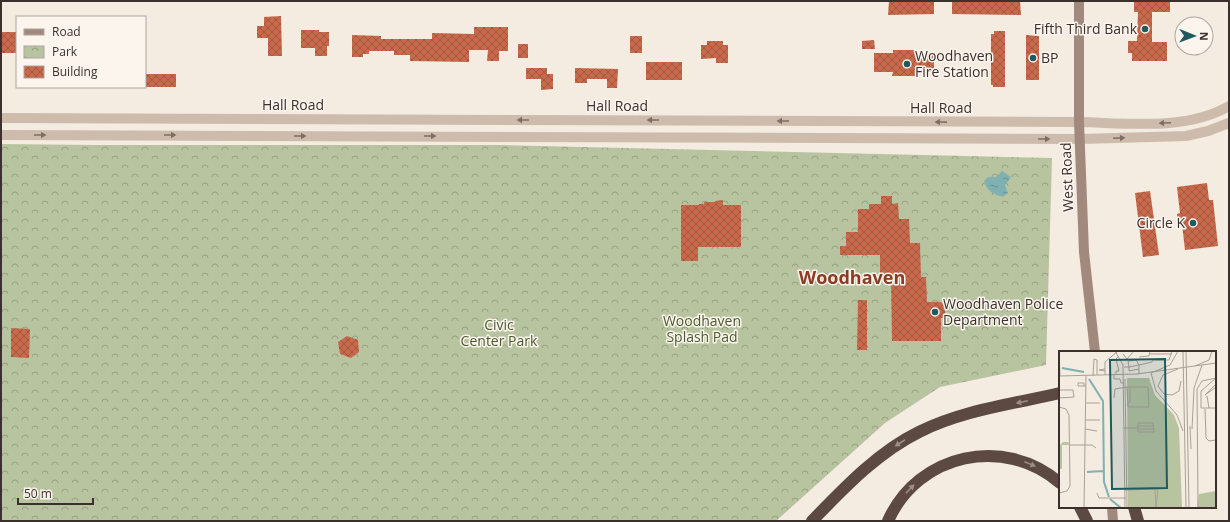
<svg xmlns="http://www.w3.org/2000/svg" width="1230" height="522" viewBox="0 0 1230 522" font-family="'Open Sans',sans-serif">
<defs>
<pattern id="park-crowns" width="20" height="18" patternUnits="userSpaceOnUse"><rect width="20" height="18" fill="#b8c4a0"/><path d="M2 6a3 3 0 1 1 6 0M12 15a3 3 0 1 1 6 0" fill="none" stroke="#97a083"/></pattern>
<pattern id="water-ripples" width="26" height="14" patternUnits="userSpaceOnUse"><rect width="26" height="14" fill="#7fb0b2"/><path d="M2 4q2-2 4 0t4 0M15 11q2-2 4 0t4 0" fill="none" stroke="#699091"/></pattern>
<pattern id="building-cross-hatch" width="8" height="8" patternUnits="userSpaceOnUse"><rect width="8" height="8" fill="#c8694b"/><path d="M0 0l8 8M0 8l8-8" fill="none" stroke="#a4573f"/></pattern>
</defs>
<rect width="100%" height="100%" fill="#f4ebe1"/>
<!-- park -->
<path fill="url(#park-crowns)" d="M1,144l92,1h409l550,13 -6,207 -106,22 -55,36 -109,98h-775z"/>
<!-- water -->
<path fill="url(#water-ripples)" d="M1002,171l9,6 -6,8 3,8 -5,4c-10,-3 -16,-6 -19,-16l4,-4h8z"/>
<!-- building -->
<g fill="url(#building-cross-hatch)">
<path d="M889,1h45v13l-46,1z"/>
<path d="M952,1h68l1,14 -69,-1z"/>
<path d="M1134,1h36v11h-18v30h15v19h-35v-8h-4v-12h9l1,-29h-4z"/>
<path d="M281,16l1,40h-14v-18h-11v-12h7v-9z"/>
<path d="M474,27h34v24h-9v10h-12l1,-11h-19v12l-59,-1v-6h-16v-4h-25v3h-6v3h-11v-22l29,1v3h51v-6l42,1z"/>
<path d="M301,30h18v2h10v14h-2v10h-12v-8h-14z"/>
<path d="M994,31h11v56h-12v-2h-2v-51h3z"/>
<rect x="1" y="32" width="15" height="21"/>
<path d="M1026,35l13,1v44h-13z"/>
<rect x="630" y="36" width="12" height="17"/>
<path d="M874,40l1,9h-13v-8z"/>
<path d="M707,41h16v4h5v18h-12v-5l-15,1v-14h6z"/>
<rect x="518" y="44" width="10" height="14"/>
<path d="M893,50h23l-1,3 19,1v18h-19v4h-23l1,-4h-19v-19h19z"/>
<rect x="646" y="62" width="36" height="18"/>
<path d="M526,68h21v6h6v15l-12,1v-11h-15z"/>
<path d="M575,68l43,1 -1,19h-10v-9h-20v4h-12z"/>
<rect x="145" y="74" width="31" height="13"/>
<path d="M1207,183l2,17h4l5,46 -33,4 -3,-26 -4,1 -1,-11 3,-1 -3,-26z"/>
<path d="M1150,191l9,64 -16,2 -8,-64z"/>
<path d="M881,196h11v8l6,-1 1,16h10l1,24h10l1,34h5l1,25h14l4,4v12h-4v23h-49l-1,-63h-11v-23h-40v-9h6v-14h12v-23h11v-5h12z"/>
<path d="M723,200v5h18v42h-43v14h-17v-56h18v-1h5v-2h11v-1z"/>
<path d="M858,300h9v50h-10z"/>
<path d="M11,328l19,1 -1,29 -18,-1z"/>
<path d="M347,336l11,4 1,12 -8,6 -11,-4 -2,-12z"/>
</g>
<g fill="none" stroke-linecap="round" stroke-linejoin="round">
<!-- minor -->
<g stroke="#cdbbac" stroke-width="10">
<path d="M1079,122c48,1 107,9 150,-16"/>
<path d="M1080,139l106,-3 22,-5 21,-8"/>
</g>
<!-- tertiary -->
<g stroke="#cdbbac" stroke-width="10">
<path d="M1,118l1078,4"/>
<path d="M1,135l1079,4"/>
</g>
<!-- secondary -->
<g stroke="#a18a7d" stroke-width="10">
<path d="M1079,1v121l5,130 11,100"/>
<path d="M1112,507l1,14"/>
</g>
<!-- motorway -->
<g stroke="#5c4a42" stroke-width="12">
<path d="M1080,507l7,14"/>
<path d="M1134,507l4,14"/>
<path d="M812,521c32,-33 66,-69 107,-89 44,-22 94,-28 141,-39"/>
<path d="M888,521c30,-68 117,-86 172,-38"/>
</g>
</g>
<!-- one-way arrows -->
<defs><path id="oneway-solid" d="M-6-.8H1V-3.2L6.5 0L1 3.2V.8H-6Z"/></defs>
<g fill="#7d6f65">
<use href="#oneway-solid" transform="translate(523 120) rotate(-180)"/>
<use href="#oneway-solid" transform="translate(653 120) rotate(-180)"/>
<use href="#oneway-solid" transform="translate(783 121) rotate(-180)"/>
<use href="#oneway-solid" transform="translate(941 122) rotate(-179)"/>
<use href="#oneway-solid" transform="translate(1165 123) rotate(178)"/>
<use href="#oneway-solid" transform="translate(40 135)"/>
<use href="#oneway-solid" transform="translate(170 135)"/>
<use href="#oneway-solid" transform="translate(300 136)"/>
<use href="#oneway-solid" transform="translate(430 136)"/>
<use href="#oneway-solid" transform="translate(1119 138) rotate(-2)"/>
<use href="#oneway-solid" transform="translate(1044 139)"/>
</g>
<g fill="#9c8e87">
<use href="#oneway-solid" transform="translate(1022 402) rotate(168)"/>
<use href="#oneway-solid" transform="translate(900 443) rotate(147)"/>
<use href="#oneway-solid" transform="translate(1030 464) rotate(22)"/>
<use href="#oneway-solid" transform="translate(910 489) rotate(-46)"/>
</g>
<!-- markers -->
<g fill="#1f5a5e" stroke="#fbf5ee" stroke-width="1.5">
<circle cx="1145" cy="29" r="4"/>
<circle cx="1033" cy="58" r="4"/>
<circle cx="907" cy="64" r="4"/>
<circle cx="1193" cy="223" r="4"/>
<circle cx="935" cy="312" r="4"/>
</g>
<g text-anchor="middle" stroke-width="3" stroke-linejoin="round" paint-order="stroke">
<!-- poi labels -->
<g font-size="14" fill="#3b302b" stroke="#fbf5ee" text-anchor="start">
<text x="1137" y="34" text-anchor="end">Fifth Third Bank</text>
<text x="915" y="61">Woodhaven<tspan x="915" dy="16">Fire Station</tspan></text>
<text x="1041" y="63">BP</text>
<text x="1185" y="228" text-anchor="end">Circle K</text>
<text x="943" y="309">Woodhaven Police<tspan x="943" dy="16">Department</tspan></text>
</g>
<!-- street labels -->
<g font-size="14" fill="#3b302b" stroke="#fbf5ee">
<text x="293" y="110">Hall Road</text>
<text x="617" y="111">Hall Road</text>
<text x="941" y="113">Hall Road</text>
<text transform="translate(1067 177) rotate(-92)" y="5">West Road</text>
</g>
<!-- park labels -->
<g font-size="14" fill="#4a5a2e" stroke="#fbf5ee">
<text x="702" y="326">Woodhaven<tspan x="702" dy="16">Splash Pad</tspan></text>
<text x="499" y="330">Civic<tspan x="499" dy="16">Center Park</tspan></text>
</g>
<!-- district labels -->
<g font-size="18" font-weight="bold" fill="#8c3b22" stroke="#fbf5ee">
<text x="852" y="284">Woodhaven</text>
</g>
</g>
<!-- overview -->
<g transform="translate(1059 351)">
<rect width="157" height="157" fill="#f4ebe1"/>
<path d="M157,140v17h-19l2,-14z" fill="#b8c4a0"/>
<path d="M68,27h22l6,17 19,20 5,13 3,80h-54zM4,91h5l1,3h-7v24h-3v-23z" fill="#b8c4a0"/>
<path fill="none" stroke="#7fb0b2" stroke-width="2" d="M3,17l22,4M30,28l14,22 1,81 5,15M28,121l16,-1M51,148l11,9"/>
<path fill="none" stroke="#aaa098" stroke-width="1" d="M0,0l1,25M56,0l8,14 2,143M119,0l-8,14 -19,8 5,18 21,24 6,16M124,0l3,157M127,0l3,157M64,3l4,5 7,-8M91,3h22M80,6l10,-1 1,-5M136,15l14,-6 3,-9M65,16h5l10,-2 -3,-5 -8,1 1,6v4l10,-2M46,18l-6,1 6,1M119,18l-15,6 -5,11 6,8 8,1 7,-4 2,-10M80,23v-9l13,-3 1,-2h16l3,-9M46,24v-13l12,-10M55,24v4h6l1,4h3M57,24v-4h3l-3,-12 3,-3M0,25l78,-2 79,-11M34,25l1,-17 3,1v15M157,27l-15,13v17h15M66,28l2,129M157,33l-11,11 11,-8M25,35v-3h-6v3h8M0,39h14l1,7 -15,1M148,45l2,12M55,47l1,-9 12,-2h21l1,20h-21l-1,-20M27,52h14M69,52l2,-1v-15M0,56l7,2 3,6 1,71 -3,5 -8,2M146,58l1,29 3,3 7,-1M27,69h14M79,75h15M131,75l1,23M65,77h14v-5h15l1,9h-16v-4M26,78l12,2M79,78h16M133,78l2,-41 8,-23M11,94h22l4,3M66,139h4l26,-1h3l-2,18 -1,-18M38,142l2,5h27M25,157l2,-132M139,157l-1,-119 5,-8 14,-3"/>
<path fill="#1f5a5e" fill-opacity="0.15" stroke="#1f5a5e" stroke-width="2" d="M106,8l2,129 -55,1 -2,-129z"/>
<rect width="157" height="157" fill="none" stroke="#3b302b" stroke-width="2"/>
</g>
<!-- border -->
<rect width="1230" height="522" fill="none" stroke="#3b302b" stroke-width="4"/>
<!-- legend -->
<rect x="16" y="16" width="130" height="72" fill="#fbf5ee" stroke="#aea6a0"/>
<rect x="24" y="29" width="20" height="6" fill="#a18a7d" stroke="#aea6a0"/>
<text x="52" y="36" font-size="12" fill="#3b302b">Road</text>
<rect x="24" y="46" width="20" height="12" fill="url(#park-crowns)" stroke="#aea6a0"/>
<text x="52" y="56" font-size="12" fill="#3b302b">Park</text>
<rect x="24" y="66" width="20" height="12" fill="url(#building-cross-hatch)" stroke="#aea6a0"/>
<text x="52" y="76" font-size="12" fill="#3b302b">Building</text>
<!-- north arrow -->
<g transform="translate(1194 36) rotate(91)"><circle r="19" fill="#fbf5ee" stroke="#aea6a0"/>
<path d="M0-3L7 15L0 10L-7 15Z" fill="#1f5a5e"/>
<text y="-6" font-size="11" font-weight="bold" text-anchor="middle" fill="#3b302b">N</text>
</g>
<!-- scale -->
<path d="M18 498v6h75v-6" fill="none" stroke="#3b302b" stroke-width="2"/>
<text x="24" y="498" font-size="12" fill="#3b302b" stroke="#fbf5ee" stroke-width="3" paint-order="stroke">50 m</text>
</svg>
